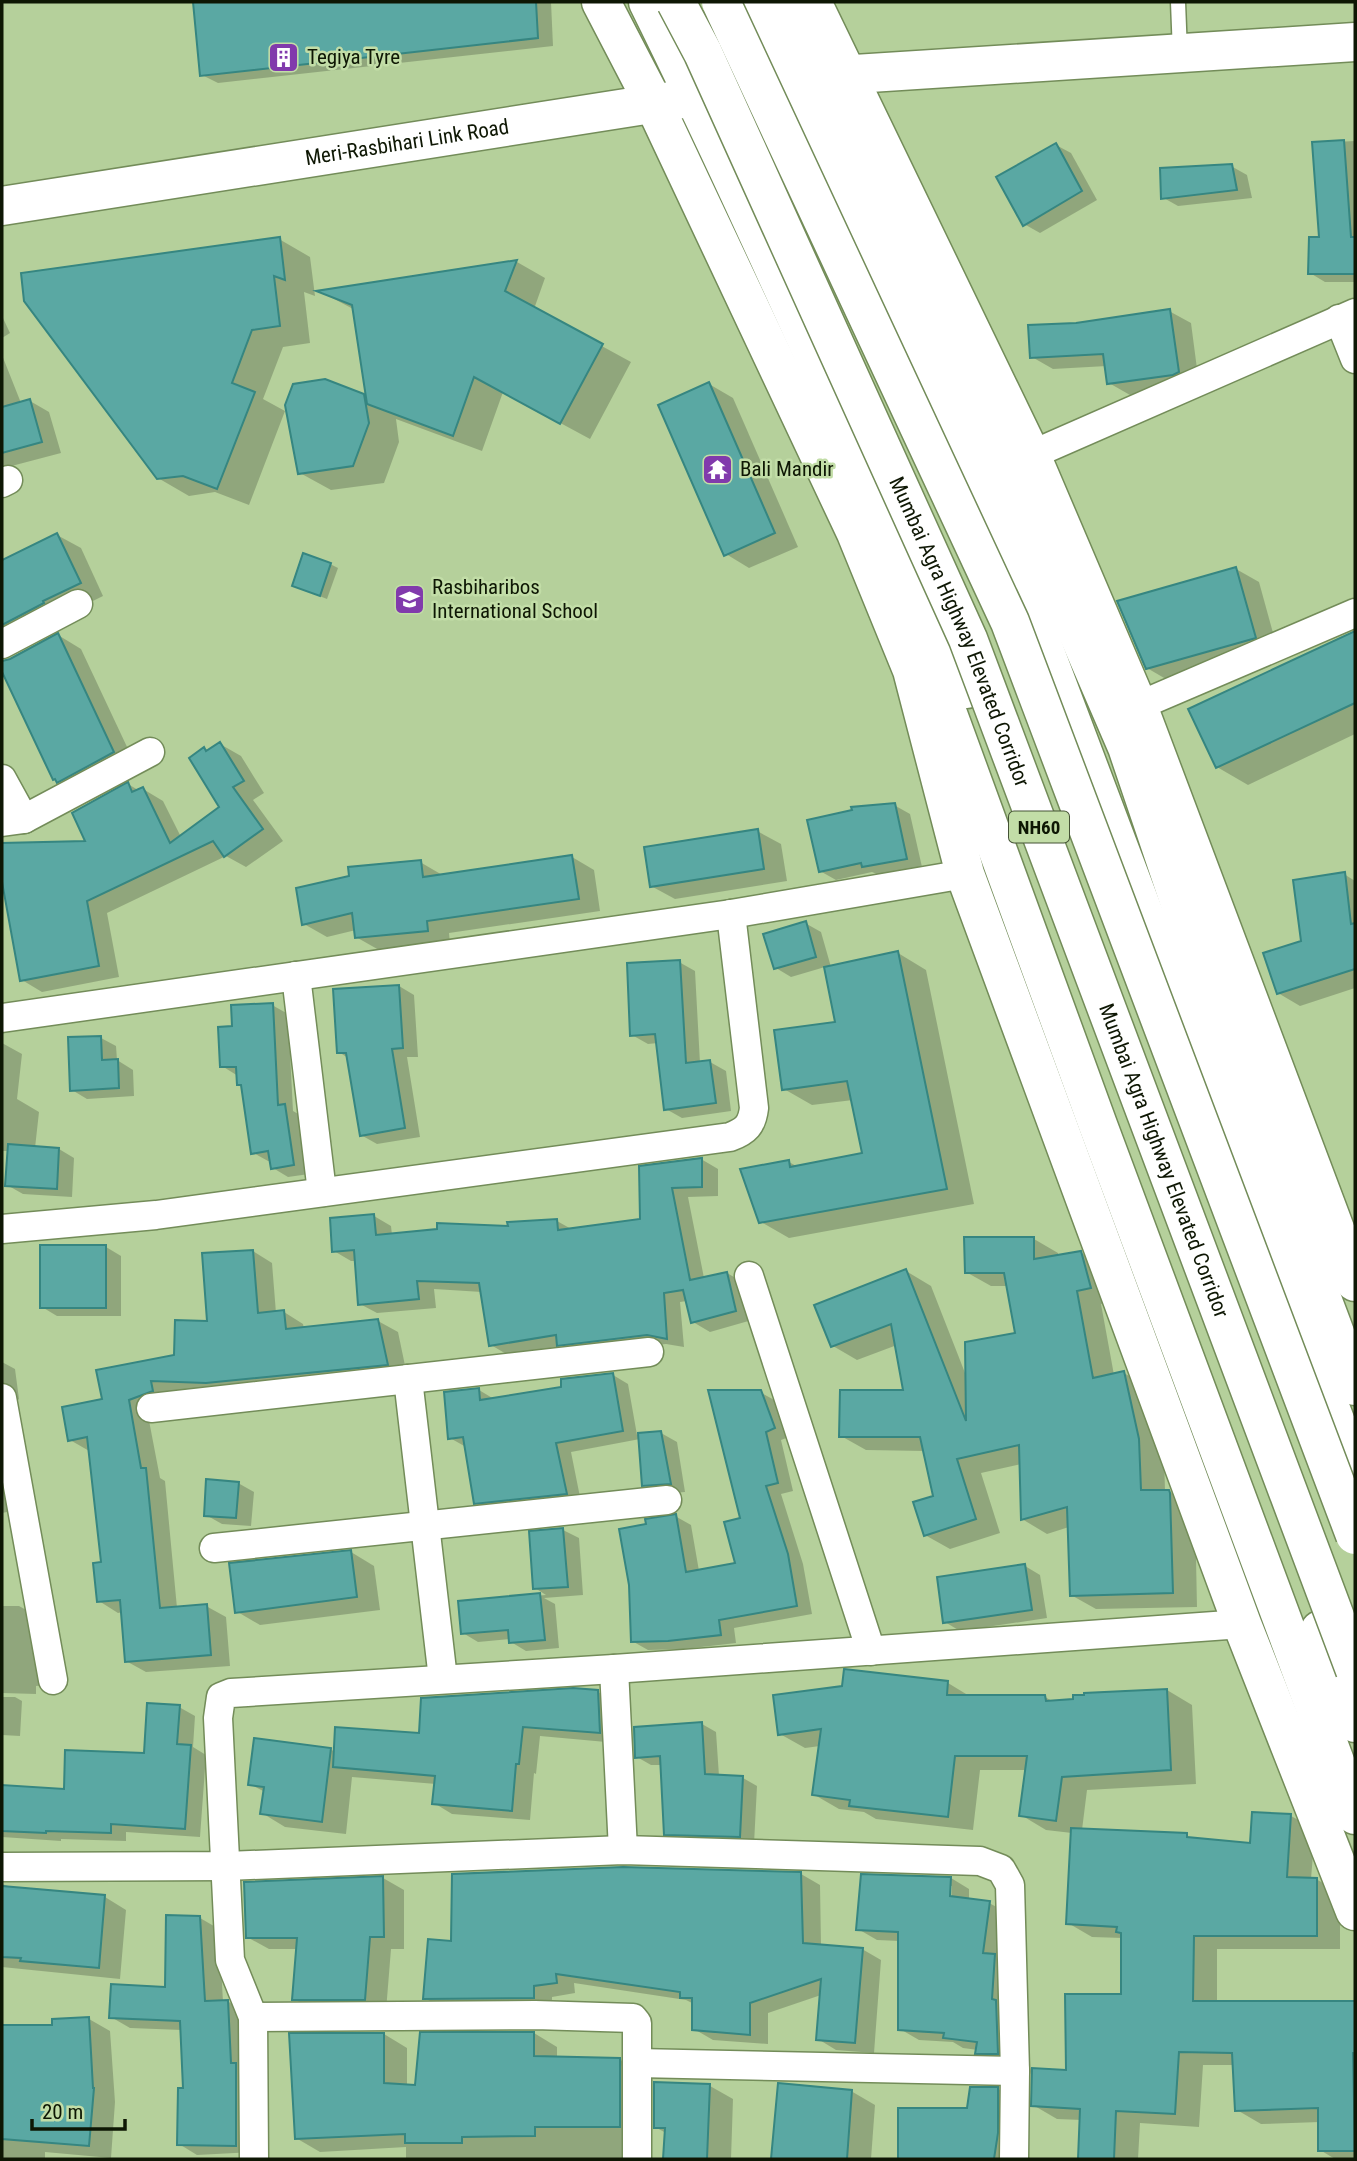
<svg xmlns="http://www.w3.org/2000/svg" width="1357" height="2161" viewBox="0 0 1357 2161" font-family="'Roboto Condensed',sans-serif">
<rect width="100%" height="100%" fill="#b5d09b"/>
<!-- shadow -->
<g fill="#0003" fill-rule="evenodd">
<path d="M194,2h357l2,44 -335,37 -16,-8z"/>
<path d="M1355,141v141h-30l-15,-9 10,-35 -6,-95z"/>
<path d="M1056,145l15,8 26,47 -57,33 -16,-9z"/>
<path d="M1231,166l16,9 5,23 -74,8 -16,-9z"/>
<path d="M279,239l31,18 5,39 -11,-4 6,51 -27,4 -20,52 22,12 -36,94 -34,-13 -26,4 -31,-18z"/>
<path d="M517,262l28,16 -11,31 97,53 -41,77 -87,-47 -21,59 -86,-32 3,23 -15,41 -53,7 -31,-17 63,-78 5,3 -13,-88 -34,-18z"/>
<path d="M1169,311l22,12 8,61 -69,11 -21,-12 -2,-17 -54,3 -21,-12 44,-33z"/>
<path d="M2,316l8,17 -8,5z"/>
<path d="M2,355l19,48 9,-2 19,11 12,41 -57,15 -2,21z"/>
<path d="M709,384l24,14 65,149 -49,21 -23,-14z"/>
<path d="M57,535l24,13 22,48 -101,50v-84z"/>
<path d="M330,564l8,4 -11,31 -33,-13z"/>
<path d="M1236,569l23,13 19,69 -107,31 -24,-14z"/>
<path d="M1355,632v102l-107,51 -31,-18 -27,-57z"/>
<path d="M58,635l23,14 55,117 -54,29 -28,-16 -52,-111v-7l8,-1z"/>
<path d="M220,744l21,12 23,37 -11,7 30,41 -37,26 -20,-11 -119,57 12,64 -77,15 -20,-12 -20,-107v-28l86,-2 40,-59 10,6 5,-1 20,12 18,36 40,-29 -17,-58 4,2z"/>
<path d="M894,805l16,9 12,53 -43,8 -7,-3 -36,8 -16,-9z"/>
<path d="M757,831l24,13 6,37 -112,18 -24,-13z"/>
<path d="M572,857l22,13 6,41 -151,22 1,11 -71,6 -23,-13v-7l-29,7 -23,-13 116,-62 24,14z"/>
<path d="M1344,874l11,7v107l-55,18 -22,-13 25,-51z"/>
<path d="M805,923l16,9 10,35 67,-14 28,17 48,234 -185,34 -28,-16 28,-60 9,5 66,-12 -11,-55 -41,5 -28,-16 53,-66 -12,-56 -34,10 -15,-9z"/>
<path d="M679,962l16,9 5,92 10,-1 16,9 5,40 -49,7 -16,-9 -8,-66 -10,1 -16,-9z"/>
<path d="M399,986l15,9 4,62h-11l13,80 -43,7 -16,-9 -13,-77 -9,-6z"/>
<path d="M272,1005l16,9 5,97 7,4 9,59 -21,3 -15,-9 -1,-7h-4l-16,-9 -9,-66 -5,-10 -16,-10 12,-38z"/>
<path d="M101,1038l15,8 1,14 16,10 1,26 -47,3 -15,-9z"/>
<path d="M2,1043l20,11 -5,45 22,13 -4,36 24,1 15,9 -2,39 -49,-3 -16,-9 2,-34h-7z"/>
<path d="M701,1159l17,10v27l-30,1 16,81 23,-5 17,10 8,37 -42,12 -17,-10 -6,-21 -7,1 4,45 -18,-3 -90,10 -14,-8 -54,9 -17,-10 -9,-53 -48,-3 2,19 -59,5 -17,-9 -4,-43h-5l-17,-10 40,-35 17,10 1,9 118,-7 47,-7 16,9 69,-10 -1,-52z"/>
<path d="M1034,1239l24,14v4l22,-5 25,15 10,34 -14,3 13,71 10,-2 25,15 15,66 1,37h4l26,18 2,98 -101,2 -25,-14 -2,-68 -22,7 -25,-15 -1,-55 -40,9 19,60 -50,16 -25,-14 10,-38 -10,-46 -59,-1 -25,-14 64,-44 -8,-47 -40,15 -24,-14 73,-75 25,15 36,92 50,-44 -9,-48h-17l-25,-14z"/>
<path d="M106,1247l15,9v60h-64l-15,-9z"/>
<path d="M253,1251l19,12 4,50 8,-1 19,12 1,5 74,-8 20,11 9,43 -180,19 -58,-3 2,11 -24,8 13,68 5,3 12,127 29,-2 20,11 4,49 -84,6 -20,-11 -3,-49 -5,1 -19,-12 4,-37 -12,-112 -21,-12 34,-40 72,-43 33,-34z"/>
<path d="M2,1362l13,7 4,30 -7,7 15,102 -25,5z"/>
<path d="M613,1375l15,9 9,51 24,-2 16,9 8,50 -25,2 -16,-9 -4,-46 -69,13 10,50 -90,10 -16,-9 -9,-56 -16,-9 29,-48 15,9 69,-11z"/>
<path d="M760,1392l16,9 13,36 -8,3 12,51 -12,3 22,70 9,50 -78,14 2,15 -52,6 -36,1 -16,-9 16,-115 27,-10 16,9 8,46 39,-6z"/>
<path d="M238,1483l16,9 -3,34 -29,-2 -16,-9z"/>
<path d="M563,1530l16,8 4,57 -39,3 11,6 4,44 -33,3 -15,-9v-3l-33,3 -15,-9 -3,-31 86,-7 -11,-7z"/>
<path d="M351,1552l23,14 6,44 -120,15 -24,-14z"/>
<path d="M1025,1566l15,9 7,43 -87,13 -15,-9z"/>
<path d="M2,1606h17l27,15 -1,64 -9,1v8l-34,-1v4h13l7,4 -2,35 -18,-1z"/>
<path d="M948,1683l23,14h74l9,5 113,-12 25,15 4,79 -109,6 -5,40 104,5 8,4 58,6 39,-29 24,13 -4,50h5l24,14v56h-123v54h138v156h-20l-15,-9v-28l-59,2 -24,-14 -2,-45h-32l-4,62 -59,-4 -2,36h-58l2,-39 -25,-1 -24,-14 35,-33 55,-77v-57l-31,-1 -24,-14 4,-90 -26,-3 -25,-15 6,-45h-47l-7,60 -97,-11 -12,-7 -25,-3 -26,-15 7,-48 -15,2 -25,-14z"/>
<path d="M598,1692l18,10 1,41 -77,-7 -4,38 -2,-1 -4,47 -78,-6 -18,-11 2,-19 -84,-7 -6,57 -61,-7 -23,-14 3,-21 -15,-8 80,-35 5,3 85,-17z"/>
<path d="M179,1707l16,9 -2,31 13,8 -6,82 -74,-5v9l-65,-2v2l-59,-4v-50l63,4 81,-36z"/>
<path d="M702,1724l14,8 3,44 24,2 14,8 -3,58 -74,-2 -14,-8 -4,-69h-11l-14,-8z"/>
<path d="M801,1874l19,11 1,61 41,3 19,11 -7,93 -38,-3 -18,-11 3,-44 -53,18v31l-55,-4 -19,-11v-25l-8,-4 -112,-17 1,10 -23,4v11l-109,1 -18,-11 28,-55z"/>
<path d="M383,1878l21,12v59h-13l-5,62h-71l-21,-12 4,-50h-29l-22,-12z"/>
<path d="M951,1878l18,11v11l20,3 19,10 8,151 -20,-1 -19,-10 1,-3 -15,-2 -10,-6 -34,-2 -19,-11v-88l-23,-1 -19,-11zM949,1886h3l-1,19z"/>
<path d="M2,1884l17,6 86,7 21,13 -6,69 -118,-12z"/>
<path d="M200,1918l19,11 4,73 4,-1 19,11 8,140 -57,3 -18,-11 6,-54 -3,-60 -52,-2 -19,-11 55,-29z"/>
<path d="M89,2019l21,12 5,71 -4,56 -66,-6v7h-43v-132h52z"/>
<path d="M534,2033l23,14v12l63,1 23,13 -6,86h-231v-12l-86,5 -24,-14 88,-104 23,14v38h9z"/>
<path d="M779,2085l72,6 24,14 -4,54h-99z"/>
<path d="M710,2086l23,13 -2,60h-66l1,-26 -11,-6z"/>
<path d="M998,2089l15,9 -3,61h-110v-50h69z"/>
</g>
<!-- building -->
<g fill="#5aa8a3" stroke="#368681" stroke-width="2">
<path d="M193,2h343l2,36 -338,38z"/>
<path d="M1344,140l7,97h4v37h-47l1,-37h10l-7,-95z"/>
<path d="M1056,143l26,48 -59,35 -27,-49z"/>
<path d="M1232,164l5,26 -76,9 -1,-31z"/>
<path d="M280,237l5,43 -11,-4 6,50 -28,4 -20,53 23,9 -38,97 -34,-13 -26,3 -133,-178 -3,-28z"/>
<path d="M517,260l-12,31 98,53 -43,80 -86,-47 -21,59 -86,-32 -15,-99 -36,-14z"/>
<path d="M1170,309l9,63 -6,3 -66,9 -4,-30 -73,4 -2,-33 48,-2z"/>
<path d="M325,379l39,15 5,29 -16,43 -55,8 -13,-69 8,-21z"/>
<path d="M709,382l66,151 -51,23 -66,-151z"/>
<path d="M30,399l12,43 -40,11v-46z"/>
<path d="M57,533l24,50 -38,18 1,2 -42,22v-65z"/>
<path d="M303,553l28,10 -11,33 -28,-10z"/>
<path d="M1236,567l20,71 -110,31 -29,-68z"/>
<path d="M1355,631v72l-139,65 -28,-59z"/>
<path d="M58,633l56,119 -57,31 -2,-4 -2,1 -51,-108v-11l8,-2z"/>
<path d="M220,742l24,39 -11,6 30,42 -39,28 -11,-16 -126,60 12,65 -79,15 -18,-99v-39l83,-2 -13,-28 56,-31 4,10 11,-5 27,56 49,-36 -30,-49 15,-11 2,4z"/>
<path d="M895,803l12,56 -45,8 -1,-4 -42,9 -12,-52 45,-10 -1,-3z"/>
<path d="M758,829l6,40 -114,18 -6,-40z"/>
<path d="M572,855l7,44 -152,22 1,10 -73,7 -3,-25 -50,12 -6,-37 53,-12 -1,-9 73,-7 2,17z"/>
<path d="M1345,872l6,52 4,-1v46l-78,25 -14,-41 38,-12 -8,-61z"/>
<path d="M806,921l10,36 -42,12 -11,-35z"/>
<path d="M898,951l49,238 -188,34 -19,-54 49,-9 1,7 72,-14 -15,-72 -65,9 -8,-60 61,-8 -11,-55z"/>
<path d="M680,960l6,103 24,-3 6,43 -52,7 -9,-76 -25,2 -3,-73z"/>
<path d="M399,985l4,63 -11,1 13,79 -45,8 -14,-83h-9l-4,-64z"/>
<path d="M273,1003l5,102 7,-1 9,61 -23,4 -3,-18 -17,3 -10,-69h-4l-1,-18h-16l-2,-40 14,-1 -1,-21z"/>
<path d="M101,1036l1,24 16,-1 1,29 -49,3 -2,-54z"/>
<path d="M8,1144l51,4 -2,41 -52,-3z"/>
<path d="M702,1158v29l-30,1 18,92 37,-8 9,39 -45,12 -8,-33 -19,3 3,46 -20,-4 -90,11 -1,-11 -67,11 -10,-63 -62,-2 2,18 -61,6 -4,-55 -22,2 -2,-34 44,-4 2,21 61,-6v-6l71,3 -1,-4 50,-3 1,11 82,-11 -1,-53z"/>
<path d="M964,1237h70v22l47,-8 10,37 -14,3 16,87 31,-7 15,68 2,51h28l1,3 3,100 -103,3 -3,-89 -46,13 -2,-75 -62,14 19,60 -52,17 -11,-34 20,-6 -13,-59h-81l1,-47h63l-12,-66 -60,23 -17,-42 92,-36 60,152 -1,-79 50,-9 -11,-60h-39z"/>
<rect x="40" y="1245" width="66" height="63"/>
<path d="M253,1250l5,63 26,-3 2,19 92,-10 10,46 -182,18 -55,-2 2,10 -24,9 12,68h5l14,140 47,-4 4,51 -86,7 -5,-62 -23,2 -4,-39 8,-1 -14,-125 -19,4 -6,-34 40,-8 -6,-29 78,-15 1,-35 32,1 -5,-68z"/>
<path d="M613,1373l10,58 -67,12 11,51 -93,10 -11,-67 -15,2 -4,-47 35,-4 1,12 81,-13v-8z"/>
<path d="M708,1390h53l14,38 -9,4 12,51 -12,3 22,68 9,52 -78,14 2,15 -53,6 -37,1 -2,-57 -10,-56 27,-5 -1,-5 31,-5 10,58 49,-9 -11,-41 16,-4z"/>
<path d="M661,1431l10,53 -29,2 -4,-53z"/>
<path d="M206,1479l33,3 -3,36 -32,-2z"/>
<path d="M563,1528l5,59 -35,2 -4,-58z"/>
<path d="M351,1550l6,47 -122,16 -6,-50z"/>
<path d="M1025,1564l7,46 -89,13 -6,-46z"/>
<path d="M540,1593l5,47 -36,3 -1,-13 -47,4 -3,-33z"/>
<path d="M844,1669l104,12 -1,14h98l1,6 27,-2v-4h11v-2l83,-4 4,81 -109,7 -6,44 -37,-5 8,-60h-72l-7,61 -99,-11 1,-6 -38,-5 9,-66 -43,6 -5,-40 69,-9z"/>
<path d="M573,1688l25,2 2,43 -77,-6 -4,37h-3l-4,47 -80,-7 3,-28 -102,-9 2,-40 84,6 2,-35z"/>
<path d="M147,1703l33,2 -3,39 14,1 -6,84 -74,-5v9l-65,-2v2l-44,-2v-46l62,4 1,-39 79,3z"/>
<path d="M702,1722l3,52 38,2 -3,61 -76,-2 -4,-79 -25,2 -1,-31z"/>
<path d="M254,1738l77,10 -9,74 -62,-8 4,-27 -16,-2z"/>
<path d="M1252,1812l39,2 -4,63 30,1v58h-123l-1,65h162v52h-2l2,98h-37v-43l-83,3 -3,-58 -53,-1 -4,62 -59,-3 -2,48h-36l2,-50 -49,-3 1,-38 34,2 -1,-76h56v-61l-5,-1 1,-5 -51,-3 5,-96 116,5v4l63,6z"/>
<path d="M623,1867l178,5 2,71 60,5 -8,95 -39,-3 5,-61 -71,24v32l-58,-5v-32h-12v-6l-124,-18 1,9 -23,3v12l-111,1 5,-60 23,2 1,-67z"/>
<path d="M861,1874l90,3 -1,19 40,5 -7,52 12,1 -3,45 4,1 2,54h-23l2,-12 -34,-4 1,-5 -46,-3v-98l-42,-2z"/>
<path d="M383,1876l1,61h-14l-5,63h-73l5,-62h-51l-2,-56z"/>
<path d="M2,1886l103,9 -6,73 -79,-7 1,-3 -19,-1z"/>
<path d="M166,1915l34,1 5,85 23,-1 3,63h5v83l-59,-1 1,-57h5l-3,-67 -71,-3 2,-34 54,3z"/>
<path d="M89,2017l4,71h1l-5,58 -87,-7v-114h50v-6z"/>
<path d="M420,2032h114v24l86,2v69h-85v9l-73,1v6h-57v-9l-110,5 -6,-106h95v50l31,2z"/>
<path d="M654,2082l56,2 -3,75h-44l2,-31h-11z"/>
<path d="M778,2083l74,7 -5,69h-76z"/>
<path d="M970,2087h28v46l-4,26h-96v-51h69z"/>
</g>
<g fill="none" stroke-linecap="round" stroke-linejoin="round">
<defs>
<path id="lane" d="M1178,2l2,51"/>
<g id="street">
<path d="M1339,319l16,40"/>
<path d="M1031,455l324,-142"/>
<path d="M2,483l6,-3"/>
<path d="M2,644l76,-40"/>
<path d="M1138,706l217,-93"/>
<path d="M2,779l22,40"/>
<path d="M2,822l22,-3 126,-67"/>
<path d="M296,976l26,216"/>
<path d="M2,1018l729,-104 234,-40"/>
<path d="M2,1229l154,-14 574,-78c16,-6 22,-12 24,-29l-23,-194"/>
<path d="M749,1276l122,375"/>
<path d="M408,1379l35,300"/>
<path d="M2,1398l51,282"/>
<path d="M151,1408l498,-56"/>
<path d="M214,1548l453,-48"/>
<path d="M614,1669l9,181"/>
<path d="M2,1867l225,-1 396,-16 357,11 21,8 9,16 5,186 -1,88"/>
<path d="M253,2017l282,-2 98,3 4,5v136"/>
<path d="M637,2063l378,8"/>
<path d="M254,2159l-1,-142 -23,-57 -12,-242 3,-21 10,-4 383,-24 628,-45"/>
</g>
<g id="secondary">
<path d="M601,2l53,102 202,429 56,137 53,204 277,750 113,287"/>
<path d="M812,2l219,453 107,251 217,576"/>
<path d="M823,76l532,-34"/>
<path id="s1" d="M2,206l675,-106"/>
</g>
<g id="primary">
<path d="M648,2c74,150 143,304 212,456 35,77 78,152 107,231"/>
<path d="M744,2l285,607 326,864"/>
<path d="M1320,1630l35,93"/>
</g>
<g id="highway">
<path d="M774,2l296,613 57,132 112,331 116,308"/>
<path d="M893,530l36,132 169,463 257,690"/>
</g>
</defs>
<!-- lane casing -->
<use href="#lane" stroke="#738c59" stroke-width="17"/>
<!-- street casing -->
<use href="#street" stroke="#738c59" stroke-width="31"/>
<!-- secondary casing -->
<use href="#secondary" stroke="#738c59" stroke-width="41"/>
<!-- primary casing -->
<use href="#primary" stroke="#738c59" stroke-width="41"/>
<!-- highway casing -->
<use href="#highway" stroke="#738c59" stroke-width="41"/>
<!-- lane -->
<use href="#lane" stroke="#fff" stroke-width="14"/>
<!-- street -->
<use href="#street" stroke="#fff" stroke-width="28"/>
<!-- secondary -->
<use href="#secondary" stroke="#fff" stroke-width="38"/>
<!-- primary -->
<use href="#primary" stroke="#fff" stroke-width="38"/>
<!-- highway -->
<use href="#highway" stroke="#fff" stroke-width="38"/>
<defs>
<g id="highway-bridge">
<path id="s2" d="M676,2l27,51 265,586 387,1031"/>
<path d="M721,2l289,620 345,913"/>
</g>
</defs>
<!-- highway-bridge casing -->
<use href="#highway-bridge" stroke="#738c59" stroke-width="41" stroke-linecap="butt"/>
<!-- highway-bridge -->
<use href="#highway-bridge" stroke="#fff" stroke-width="38"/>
</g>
<!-- icons -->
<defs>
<symbol id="building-square" viewBox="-11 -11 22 22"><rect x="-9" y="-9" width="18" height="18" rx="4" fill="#813aac" stroke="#c2dda7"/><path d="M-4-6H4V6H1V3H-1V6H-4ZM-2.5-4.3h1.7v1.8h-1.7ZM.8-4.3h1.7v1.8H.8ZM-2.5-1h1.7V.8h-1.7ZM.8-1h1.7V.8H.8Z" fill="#fff"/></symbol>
<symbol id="temple-square" viewBox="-11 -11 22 22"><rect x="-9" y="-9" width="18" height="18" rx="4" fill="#813aac" stroke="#c2dda7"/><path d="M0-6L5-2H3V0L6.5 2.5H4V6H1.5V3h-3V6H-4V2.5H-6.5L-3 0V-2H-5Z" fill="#fff"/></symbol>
<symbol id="school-square" viewBox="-11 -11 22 22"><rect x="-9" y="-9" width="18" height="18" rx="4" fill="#813aac" stroke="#c2dda7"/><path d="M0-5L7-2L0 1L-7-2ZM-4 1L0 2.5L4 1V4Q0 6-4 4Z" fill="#fff"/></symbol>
</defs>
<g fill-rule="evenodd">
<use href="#building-square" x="266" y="40" width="35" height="35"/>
<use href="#temple-square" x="700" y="452" width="35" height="35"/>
<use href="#school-square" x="392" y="582" width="35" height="35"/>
</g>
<g text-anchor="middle" stroke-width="5" stroke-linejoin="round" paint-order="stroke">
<!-- shield labels -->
<rect fill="#c2dda7" stroke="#445235" stroke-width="2" x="1009" y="811.5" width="60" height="31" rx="5"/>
<g font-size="19" font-weight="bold" fill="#0e1704">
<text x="1039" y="834">NH60</text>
</g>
<!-- poi labels -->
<g font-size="21" fill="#0e1704" stroke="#c2dda7" text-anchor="start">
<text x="307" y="64">Tegiya Tyre</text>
<text x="740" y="476">Bali Mandir</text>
<text x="432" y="594">Rasbiharibos<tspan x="432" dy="24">International School</tspan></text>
</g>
<!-- street labels -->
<g font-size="21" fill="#0e1704" stroke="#c2dda7">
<text dy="7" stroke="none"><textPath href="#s1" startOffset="410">Meri-Rasbihari Link Road</textPath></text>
<text dy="7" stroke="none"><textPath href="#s2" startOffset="691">Mumbai Agra Highway Elevated Corridor</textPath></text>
<text dy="7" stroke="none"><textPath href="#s2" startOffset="1258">Mumbai Agra Highway Elevated Corridor</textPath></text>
</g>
</g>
<!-- border -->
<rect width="1357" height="2161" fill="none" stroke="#0e1704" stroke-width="7"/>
<!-- scale -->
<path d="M32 2119v10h93v-10" fill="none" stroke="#0e1704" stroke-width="3.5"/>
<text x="42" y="2119" font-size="21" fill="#0e1704" stroke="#c2dda7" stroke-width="5" paint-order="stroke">20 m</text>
</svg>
